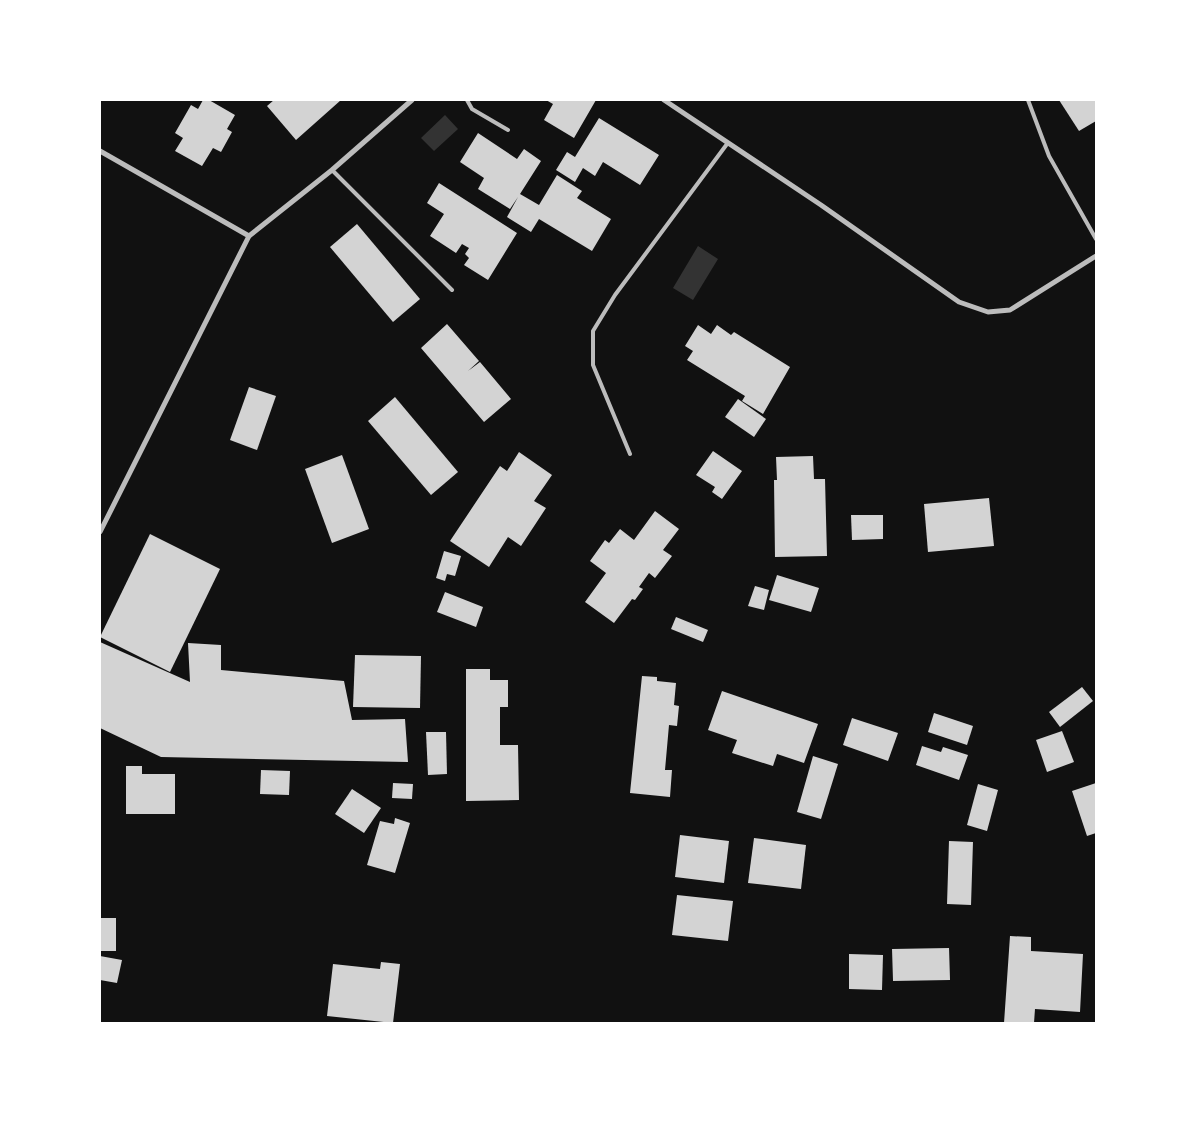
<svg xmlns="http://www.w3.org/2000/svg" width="1196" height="1123" viewBox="0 0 1196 1123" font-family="Lora,serif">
<rect width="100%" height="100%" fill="#111"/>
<!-- water -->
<g fill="#333">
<path d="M445,115l13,14 -24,22 -13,-13z"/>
<path d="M698,246l20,13 -25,41 -20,-12z"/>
</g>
<!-- building -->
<g fill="#d3d3d3">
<path d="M203,100h6l26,15 -8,14 5,3 -11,20 -8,-4 -11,18 -27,-15 8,-13 -8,-5 16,-28 7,4z"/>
<path d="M274,100h67l-45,40 -29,-34z"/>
<path d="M546,100h50l-22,38 -30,-18 9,-16z"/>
<path d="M1059,100h37v21l-17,10z"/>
<path d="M599,118l60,37 -19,30 -37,-23 -8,14 -12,-8 -8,14 -19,-12 11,-18 8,5z"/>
<path d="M478,133l39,26 7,-10 17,12 -21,33 19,11 18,-30 25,16 -5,7 34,21 -19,32 -53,-32 -8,13 -24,-15 11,-20 -8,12 -32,-20 6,-11 -24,-16z"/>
<path d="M439,183l78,50 -29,47 -24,-15 5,-7 -4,-4 4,-6 -7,-4 -6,9 -26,-17 14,-22 -17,-11z"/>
<path d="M357,224l63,75 -27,23 -63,-75z"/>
<path d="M447,324l32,37 -11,10 12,-9 31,37 -27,23 -63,-74z"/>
<path d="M698,325l13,9 6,-9 14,10 3,-3 56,35 -27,47 -21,-13 3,-5 -58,-36 6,-9 -8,-5z"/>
<path d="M249,387l27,9 -19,54 -27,-10z"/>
<path d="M395,397l63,75 -27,23 -63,-74z"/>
<path d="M738,399l28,20 -12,18 -29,-20z"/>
<path d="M713,451l29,20 -20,28 -10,-7 3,-5 -19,-12z"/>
<path d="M519,452l33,23 -18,26 12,7 -25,38 -13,-9 -19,30 -39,-26 50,-75 7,5z"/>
<path d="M342,455l27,74 -37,14 -27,-74z"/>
<path d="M813,456l1,23h11l2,77 -52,1 -1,-77h3l-1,-23z"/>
<path d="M989,498l5,48 -66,6 -4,-48z"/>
<path d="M655,511l24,18 -16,21 9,6 -17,22 -6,-5 -10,14 4,2 -8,11 -3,-1 -18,24 -29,-21 21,-29 -16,-12 15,-21 4,3 11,-14 14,11z"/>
<path d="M851,515h32v24l-31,1z"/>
<path d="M150,534l70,35 -50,103 -70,-35z"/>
<path d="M444,551l17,5 -6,20 -8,-2 -2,7 -9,-3z"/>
<path d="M777,575l42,13 -8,24 -42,-12z"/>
<path d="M755,586l14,4 -5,20 -16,-4z"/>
<path d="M445,592l38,15 -7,20 -39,-15z"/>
<path d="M676,617l32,13 -5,12 -32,-13z"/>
<path d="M100,642l90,40 -2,-39 33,2v25l123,11 8,39 53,-1 3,43 -247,-5 -61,-29z"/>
<path d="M355,655l66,1 -1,52 -67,-1z"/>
<path d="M466,669h24v11h18v27h-8v38h18l1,55 -53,1z"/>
<path d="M642,676l15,1v4l19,2 -2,22 5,1 -2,20 -8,-1 -4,45h7l-2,27 -40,-4z"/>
<path d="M1082,687l11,14 -33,26 -11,-15z"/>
<path d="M722,691l96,33 -14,39 -27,-9 -4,12 -41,-13 5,-13 -29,-10z"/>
<path d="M934,713l39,13 -6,19 -39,-13z"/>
<path d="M852,718l46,15 -10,28 -45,-16z"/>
<path d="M1062,731l12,31 -27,10 -11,-32z"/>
<path d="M426,732h20l1,42 -19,1z"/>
<path d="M922,746l19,6 2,-5 25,8 -9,25 -43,-15z"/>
<path d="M813,756l25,8 -17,55 -24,-7z"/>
<path d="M126,766h16v8h33v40h-49z"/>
<path d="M261,770l29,1 -1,24 -29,-1z"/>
<path d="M393,783l20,1 -1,15 -20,-1z"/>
<path d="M1096,783v50l-9,3 -15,-45z"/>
<path d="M978,784l20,6 -11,41 -20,-6z"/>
<path d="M352,789l29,19 -17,25 -29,-19z"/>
<path d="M395,818l15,5 -15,50 -28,-8 13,-44 14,3z"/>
<path d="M680,835l49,6 -5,42 -49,-6z"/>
<path d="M754,838l52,7 -5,44 -53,-6z"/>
<path d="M949,841l24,1 -2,63 -24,-1z"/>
<path d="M677,895l56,6 -5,40 -56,-6z"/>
<rect x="100" y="918" width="16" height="33"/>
<path d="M1010,936l21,1v14l52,3 -3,58 -45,-3 -1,14h-30z"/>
<path d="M949,948l1,32 -57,1 -1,-32z"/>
<path d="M849,954l34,1 -1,35 -33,-1z"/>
<path d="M100,956l22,4 -5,23 -17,-3z"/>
<path d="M381,962l19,2 -7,59 -66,-7 6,-52 47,5z"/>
</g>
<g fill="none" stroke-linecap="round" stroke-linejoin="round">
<!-- service -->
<g stroke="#bcbcbc" stroke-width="4">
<path d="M467,100l5,9 36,21"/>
<path d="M1028,100l21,56 47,83"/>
<path d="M332,170l120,120"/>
<path d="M630,454l-37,-89v-34l22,-36 112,-151"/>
</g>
<!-- minor -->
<g stroke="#bcbcbc" stroke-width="5">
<path d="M664,100l157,105 138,97 29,10 22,-2 86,-54"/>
<path d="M100,151l149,85"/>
<path d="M100,532l149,-296 83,-66 80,-70"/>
</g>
</g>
<!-- border -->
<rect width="1196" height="1123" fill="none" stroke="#ffffff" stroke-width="202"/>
</svg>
